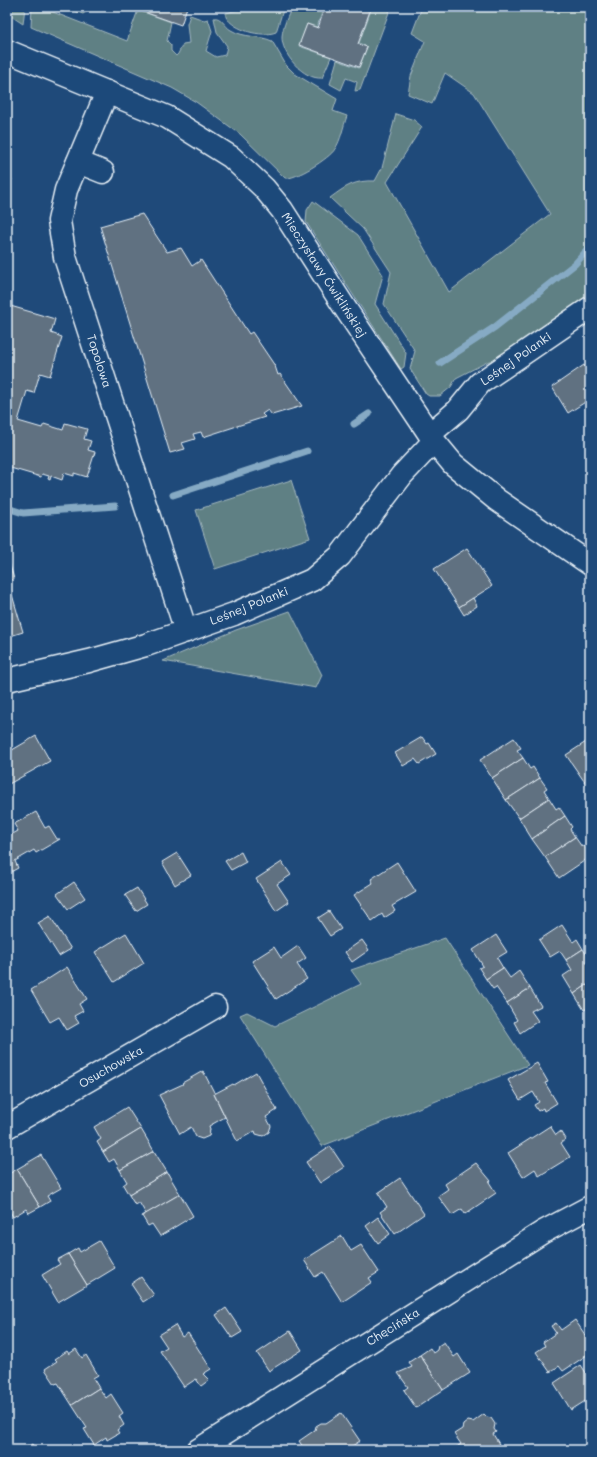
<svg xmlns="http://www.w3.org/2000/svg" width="597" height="1457" viewBox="0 0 597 1457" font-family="Mali,sans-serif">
<rect width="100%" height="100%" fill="#1f4a7a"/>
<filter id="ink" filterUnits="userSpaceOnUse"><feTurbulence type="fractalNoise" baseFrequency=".025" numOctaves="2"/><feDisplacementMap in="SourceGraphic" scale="8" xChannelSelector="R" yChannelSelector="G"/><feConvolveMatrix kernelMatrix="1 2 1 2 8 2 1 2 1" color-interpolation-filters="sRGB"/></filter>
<g filter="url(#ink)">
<!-- green -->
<g fill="#5f8084" stroke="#a4b8be">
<path d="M7,7h18l-2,17 -15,-10z"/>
<path d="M32,7h8l87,34 11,-31 33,12 -4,19 4,4v6l5,5 2,-2 5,-10 6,-1 -2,-19 3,-9 14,5 4,-1 4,12 -6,20 10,6 9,-2 2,-9 -10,-14 -3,-14c7,-2 11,9 17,12 13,8 28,5 41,11l14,24 9,9 42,25 -4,12 14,5c-4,11 -6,24 -12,33 -5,9 -40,31 -50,29l-45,-44 -44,-32 -24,-14 -141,-61z"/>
<path d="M64,7h29l-10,7z"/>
<path d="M249,7h35l-8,25c-15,6 -42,-2 -50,-15v-4z"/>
<path d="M292,7h32l-7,20 -10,-3 -8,22 32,11 -9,21c-18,2 -41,-24 -40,-42 1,-10 6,-20 10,-29z"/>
<path d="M372,7h19l-31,83 -5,1 2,-9 -11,-4 -5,12 -11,-6 7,-24 22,8 8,-21 -8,-4z"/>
<path d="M422,7h168v292l-86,63 -15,-1 -33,17 -5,9 -11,9h-11l-3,-2 -16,-25 5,-18 -31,-47 7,-32 -28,-43 -33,-31c16,-12 25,-18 45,-17l7,-13 14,-54 18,6 8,7 -35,55 62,110 101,-78 -76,-121 -29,-20 -13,31 -24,-10 3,-18 14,-35 -13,-8z"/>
<path d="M313,201l45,34 25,40 -8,29 31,49 -2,14 -3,2 -95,-147 1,-12z"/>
<path d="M291,480l19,58 -95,31 -19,-59z"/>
<path d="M290,611l32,64 -6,13 -153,-27 73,-31z"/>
<path d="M445,938l83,127 -206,81 -82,-131 7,-3 28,14 86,-42 -10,-14z"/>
</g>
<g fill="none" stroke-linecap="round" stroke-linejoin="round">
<!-- stream -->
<g stroke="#86aac4" stroke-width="7">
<path d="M440,363l55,-36 80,-63 15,-17"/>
<path d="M354,424l15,-10"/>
<path d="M173,495l134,-44"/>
<path d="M7,508l16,5 92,-7"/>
</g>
</g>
<!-- building -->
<g fill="#607181" stroke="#e8f1f8">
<path d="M130,7h57l-6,18z"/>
<path d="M325,7h35l10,4 -12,33 9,3 -8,20 -60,-22 8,-21 11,4z"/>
<path d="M7,178l5,1 -5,16z"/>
<path d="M142,214l25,38 14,-4 11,18 9,-6 48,74 3,-2 23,34 3,9 2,-1 22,32 -30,9 -4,-5 -6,4 3,3 -62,20 -2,-5 -8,2 2,5 -13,4 3,6 -15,4 -70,-227z"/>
<path d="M7,305l48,14 -4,14 11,4 -12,39 -10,-3 -6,20 -7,-2 -9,30 24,7 2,-4 19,6 2,-7 22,6 -3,10 7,2 -3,9 7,2 -8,25 -13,-4v3l-10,-3 -2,7 -11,-4 -1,4 -2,-1 1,-3 -7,-2 -1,3 -34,-10z"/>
<path d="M584,365l6,9v25l-22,14 -16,-26z"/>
<path d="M467,548l25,38 -33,21 -25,-38z"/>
<path d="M7,555l7,24 -6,2 15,51 -16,5z"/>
<path d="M473,598l4,8 -13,9 -5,-8z"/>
<path d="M36,736l14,25 -43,24v-32z"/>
<path d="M422,737l5,7 2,-1 7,11 -17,10 -4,-5 -12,7 -8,-13z"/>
<path d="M514,738l7,10 -4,2 6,8 -31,20 -12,-18z"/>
<path d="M586,742l4,6v29l-6,4 -18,-26z"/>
<path d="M523,758l7,11 3,-2 7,11 -34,22 -14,-22z"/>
<path d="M590,777v13l-6,-9z"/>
<path d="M540,778l7,10 -3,2 5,8 -30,20 -13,-18z"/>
<path d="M549,798l7,11 3,-2 6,9 -33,23 -13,-21z"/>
<path d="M36,812l9,16 4,-2 8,13h3l-24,14 -2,-3 -19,11 3,7 -11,6v-41l2,3 9,-5 -4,-7z"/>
<path d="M565,816l7,11 -2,2 5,8 -30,20 -13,-18z"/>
<path d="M575,837l7,10 3,-1 5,11 -31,21 -14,-21z"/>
<path d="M241,852l5,10 -15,8 -6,-9z"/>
<path d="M177,853l14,22 -16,10 -13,-23z"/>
<path d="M282,862l9,13 -14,9 12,18 -13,9 -20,-32z"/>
<path d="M397,862l19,30 -24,14 3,5 -11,7 -2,-4 -10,7 -18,-26 19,-12 -2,-4z"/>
<path d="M74,882l11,16 -17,11 -11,-15z"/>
<path d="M137,888l10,16 -11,7 -11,-16z"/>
<path d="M329,911l12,18 -11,7 -12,-18z"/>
<path d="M50,916l21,33 -12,7 -21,-33z"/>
<path d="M562,925l11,17 4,-3 6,10 -17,11 -6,-9 -10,6 -11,-17z"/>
<path d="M126,933l18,30 -30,19 -19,-30z"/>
<path d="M496,935l11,17 -10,6 6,10 -17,11 -7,-11 4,-2 -10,-16z"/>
<path d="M362,940l7,10 -17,12 -7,-10z"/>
<path d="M298,946l8,12 -9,6 10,15 -31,20 -24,-38 22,-14 7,11z"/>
<path d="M583,949l7,11 -4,2 4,6v15l-16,11 -11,-18 9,-6 -6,-10z"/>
<path d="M67,967l20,32 -8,5 4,7 -9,5 5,7 -12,7 -8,-13 -9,5 -19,-32z"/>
<path d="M503,968l7,10 9,-7 11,17 -23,15 -11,-16 -3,2 -7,-10z"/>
<path d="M590,983v24l-6,3 -10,-16z"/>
<path d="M530,988l11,18 -10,5 7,10 -18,12 -6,-11 3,-2 -10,-17z"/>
<path d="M537,1063l11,19 -3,1 12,20 -13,8 -1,-3 -5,3 -4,-6 5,-3 -6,-10 -13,8 -12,-20z"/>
<path d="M203,1071l12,23h-1l11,23 -16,9 1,3 -1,7 -7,3 -6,-2 -5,-10 -11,7 -21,-39 24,-11 -1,-1z"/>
<path d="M256,1072l21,38 -11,7 5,9 -2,6 -6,4 -7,-2 -1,-3 -18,10 -23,-47 19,-10 1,1z"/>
<path d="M127,1107l14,22 -38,23 -6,-10 4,-3 -7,-12z"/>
<path d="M550,1126l6,9 5,-4 5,8 -5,4 9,14 -31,19 -4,-7 -12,8 -15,-24z"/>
<path d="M141,1129l13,22 -34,19 -6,-11 -5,3 -6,-10z"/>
<path d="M330,1146l14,21 -24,16 -14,-21z"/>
<path d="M154,1151l13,21 -38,23 -6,-10 4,-3 -7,-12z"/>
<path d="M41,1155l20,33 -14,8 3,5 -10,6 -23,-38z"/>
<path d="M476,1163l15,18 -2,1 7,11 -31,21 -3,-5 -10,6 -14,-19 10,-7 -3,-5z"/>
<path d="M17,1169l23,38 -11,6 -3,-4 -13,8 -6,-11v-31z"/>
<path d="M167,1172l13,22 -34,20 -7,-12 -4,3 -6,-10z"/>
<path d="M400,1178l24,36 -29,20 -15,-22 7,-5 -9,-14z"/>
<path d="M180,1194l13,22 -33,20 -8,-12 -4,2 -6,-10z"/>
<path d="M378,1217l12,17 -12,9 -12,-17z"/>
<path d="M342,1236l9,15 10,-6 18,27 -10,6 3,4 -30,20 -19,-30 -8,5 -11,-17z"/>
<path d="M99,1241l16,27 -28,17 -19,-31 10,-6 2,4z"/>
<path d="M68,1254l19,31 -29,17 -16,-27 18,-11 -3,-4z"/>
<path d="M141,1277l13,18 -11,7 -12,-18z"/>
<path d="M226,1308l16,24 -10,6 -16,-23z"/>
<path d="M575,1320l15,22v11l-27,18 -4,-5 -9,6 -14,-20 9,-6 -2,-4 13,-9 -5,-7 5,-3 5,7z"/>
<path d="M175,1325l7,12 6,-4 23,36 -8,5 6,6 -8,6 -5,-7 -12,8 -24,-36 7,-4 -8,-12z"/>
<path d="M290,1331l12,19 -33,21 -12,-18z"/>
<path d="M444,1342l10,15 4,-3 12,19 -27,17 -23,-35 10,-7 3,5 4,-3 1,-4z"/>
<path d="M76,1349l6,9 4,-3 12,20 -5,3 6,10 -27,17 -14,-22 -3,1 -10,-15 12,-8 -2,-2 12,-8 2,3z"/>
<path d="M420,1355l23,35 -27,18 -12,-18 4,-3 -10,-14 14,-6 -3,-5z"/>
<path d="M581,1365l9,14v19l-19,12 -17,-27z"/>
<path d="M99,1388l7,10 5,-4 12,19 -4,3 5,9 -7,5 2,3 -12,7 -1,-3 -12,8 -10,-16 3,-1 -15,-23z"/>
<path d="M341,1413l19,28 -14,9h-41l-6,-9 16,-11 1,-4 5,-3h5z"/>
<path d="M484,1414l3,3 4,1 4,6 -1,5 2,3 -3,2 6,10 -9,6h-42l5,-3 1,2 7,-5 -7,-10 8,-5 1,-4 5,-4 5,1z"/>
<path d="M32,1444l4,6h-13z"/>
</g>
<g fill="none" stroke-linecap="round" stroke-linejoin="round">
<defs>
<g id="minor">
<path d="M7,51l160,66 64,40 33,31 18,22 63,98 89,133 19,23 44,36 93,64"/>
<path d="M107,92l-41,98 -7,31 6,36 121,374"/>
<path d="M78,162l25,10"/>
<path d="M430,434l28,-24 22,-27 110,-75"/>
<path d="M7,680l82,-19 57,-16 88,-31 78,-34 28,-24 62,-81 32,-34"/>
<path d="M7,1127l208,-120"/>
<path d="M198,1450l345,-218 47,-25"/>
</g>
</defs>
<!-- minor casing -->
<use href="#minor" stroke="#e8f1f8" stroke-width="25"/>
<!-- minor -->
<use href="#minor" stroke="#1f4a7a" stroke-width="22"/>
</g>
</g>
<g text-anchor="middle" stroke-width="4" stroke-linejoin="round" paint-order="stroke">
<!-- street labels -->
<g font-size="12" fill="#e8f1f8" stroke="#1f4a7a">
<text transform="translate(324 275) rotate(57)" y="4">Mieczysławy Ćwiklińskiej</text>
<text transform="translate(516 359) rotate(-35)" y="4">Leśnej Polanki</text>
<text transform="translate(99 361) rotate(72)" y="4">Topolowa</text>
<text transform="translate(249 606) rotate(-22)" y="4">Leśnej Polanki</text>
<text transform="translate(111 1067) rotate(-30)" y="4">Osuchowska</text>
<text transform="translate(393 1327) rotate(-32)" y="4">Chęcińska</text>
</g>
</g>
<!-- margin -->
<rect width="597" height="1457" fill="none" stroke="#1f4a7a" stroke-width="24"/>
<rect x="12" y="12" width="573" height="1433" fill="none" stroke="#e8f1f8" stroke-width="1.5" filter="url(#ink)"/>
</svg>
